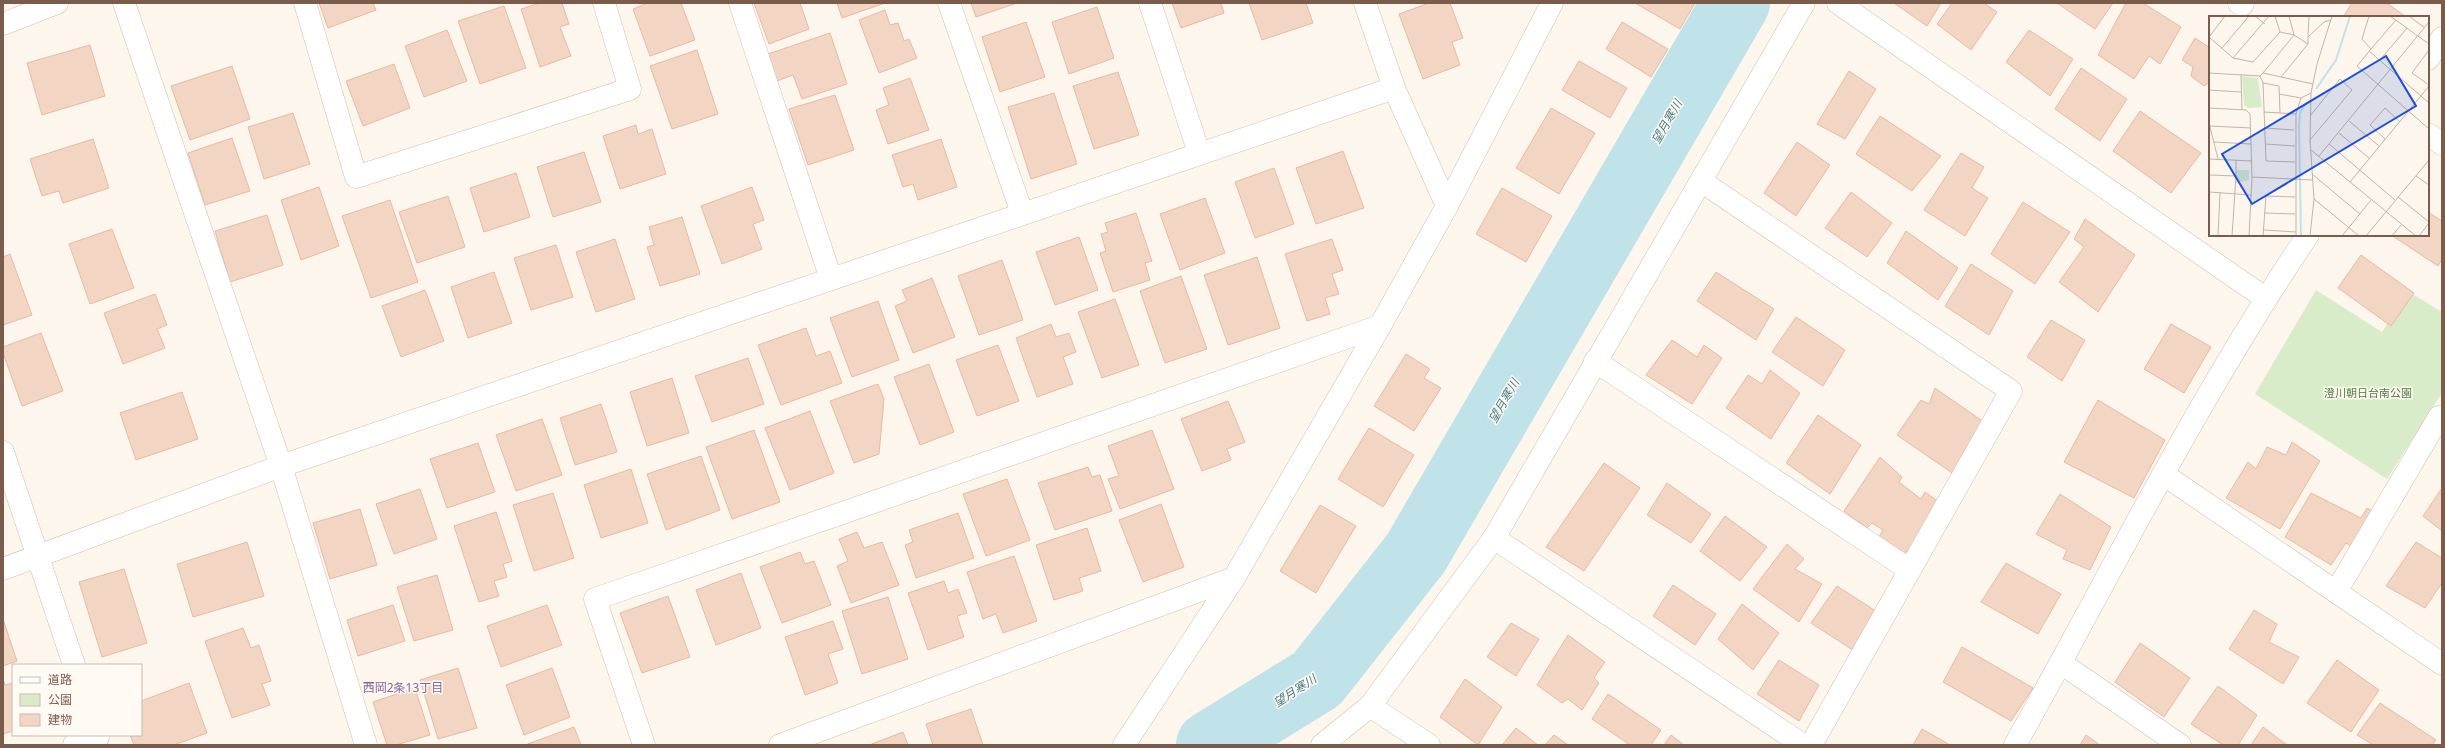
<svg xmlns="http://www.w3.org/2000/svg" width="2445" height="748" viewBox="0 0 2445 748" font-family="'Noto Sans','Noto Sans JP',sans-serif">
<rect width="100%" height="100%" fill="#fdf6ec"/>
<!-- green -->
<path fill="#d8ecc9" d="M2316,290l66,42 27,-40 33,20v81l-55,86 -132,-85z"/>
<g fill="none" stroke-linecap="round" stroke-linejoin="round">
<!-- river -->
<path stroke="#bfe3e8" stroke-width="68" d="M1210,745l107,-66 99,-126 320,-550"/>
</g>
<!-- building -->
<g fill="#f3d5c3" stroke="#e6bba3">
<path d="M319,3h54l3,7 -48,18z"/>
<path d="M540,3h22l7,21 -9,3 11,29 -31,11 -19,-58z"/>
<path d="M648,3h33l14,37 -45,16 -17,-47z"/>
<path d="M754,3h46l9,26 -40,15z"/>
<path d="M837,3h48l-43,15z"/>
<path d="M971,3h46l-41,14z"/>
<path d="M1172,3h49l3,10 -43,15z"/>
<path d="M1249,3h57l7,20 -51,17z"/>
<path d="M1429,3h21l13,35 -11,4 8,23 -37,14 -24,-65z"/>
<path d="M1635,3h60l-15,26z"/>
<path d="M1894,3h47l-14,23z"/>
<path d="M1952,3h32l13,9 -26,38 -34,-26z"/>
<path d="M2057,3h56l-18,26z"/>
<path d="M2126,3h17l38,24 -21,37 -11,-8 -15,23 -36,-24z"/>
<path d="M2352,3h35l19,14h-63z"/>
<path d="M504,6l22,62 -46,16 -22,-63z"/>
<path d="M1097,7l17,51 -45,16 -17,-52z"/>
<path d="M885,10l5,15 8,-2 6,18 5,-2 8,19 -38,15 -20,-53z"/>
<path d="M1026,22l19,55 -45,15 -18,-55z"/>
<path d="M1622,22l46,27 -17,28 -45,-28z"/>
<path d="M447,30l20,51 -43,16 -19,-51z"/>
<path d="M2029,30l44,29 -23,37 -44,-34z"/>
<path d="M830,33l17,51 -45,15 -9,-24 -16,6 -9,-27z"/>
<path d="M2195,38l15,10v34l-6,4 -13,-10 2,-9 -11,-7z"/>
<path d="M90,45l15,51 -63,19 -15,-52z"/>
<path d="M697,50l21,64 -46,15 -22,-63z"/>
<path d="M1579,61l48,27 -17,30 -48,-28z"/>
<path d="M394,64l16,44 -47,18 -17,-45z"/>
<path d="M232,66l18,53 -60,21 -19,-54z"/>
<path d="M2081,68l46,31 -27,42 -45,-32z"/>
<path d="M1849,71l27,18 -31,50 -28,-15z"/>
<path d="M1118,72l21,63 -45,14 -21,-63z"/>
<path d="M910,78l19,52 -41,14 -12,-34 13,-5 -6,-17z"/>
<path d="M1054,93l23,71 -46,15 -23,-72z"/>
<path d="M835,95l19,55 -46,15 -19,-56z"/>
<path d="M1551,108l44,25 -36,61 -43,-26z"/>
<path d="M2140,111l61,42 -30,40 -58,-42z"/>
<path d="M293,113l17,51 -46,15 -16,-52z"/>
<path d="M1880,116l61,40 -29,35 -56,-37z"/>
<path d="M636,125l2,9 14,-5 14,45 -46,15 -17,-53z"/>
<path d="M232,138l18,53 -45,14 -17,-52z"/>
<path d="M93,139l16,49 -46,15 -4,-12 -17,5 -12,-37z"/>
<path d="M941,139l16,48 -39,13 -5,-16 -10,3 -11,-32z"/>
<path d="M1797,142l33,23 -34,51 -32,-23z"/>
<path d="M1343,151l21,57 -48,16 -20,-56z"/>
<path d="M584,152l17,50 -48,15 -16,-50z"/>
<path d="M1961,153l23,14 -12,21 16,10 -23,38 -41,-26z"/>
<path d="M1274,168l20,56 -39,14 -20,-56z"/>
<path d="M516,173l14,44 -46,15 -14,-44z"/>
<path d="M319,187l20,59 -38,14 -20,-60z"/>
<path d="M752,187l12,33 -11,4 9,25 -40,15 -21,-58z"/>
<path d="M1502,188l50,28 -26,46 -50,-28z"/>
<path d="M1851,192l41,31 -25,34 -42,-29z"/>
<path d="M448,196l17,51 -48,16 -18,-51z"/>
<path d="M1205,198l20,55 -45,17 -20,-56z"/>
<path d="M390,200l28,82 -47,16 -29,-82z"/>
<path d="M2023,202l47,30 -35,52 -44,-30z"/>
<path d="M2428,212l14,9v38l-4,7 -47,-31h37z"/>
<path d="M1136,213l16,48 -7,2 5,17 -37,12 -13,-39 6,-2 -5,-17 7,-2 -3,-9z"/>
<path d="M267,215l16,50 -53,17 -15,-51z"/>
<path d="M682,217l18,57 -40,12 -13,-39 7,-2 -5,-18z"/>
<path d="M2085,219l50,36 -37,57 -39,-30 25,-35 -10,-8z"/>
<path d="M112,229l22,59 -44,16 -21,-60z"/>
<path d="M1906,231l52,37 -20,32 -51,-37z"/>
<path d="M1079,237l19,53 -43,15 -19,-53z"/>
<path d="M615,239l20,60 -39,13 -20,-60z"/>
<path d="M1332,239l11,31 -11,4 7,20 -14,4 5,16 -23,7 -22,-67z"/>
<path d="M556,245l17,52 -42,13 -17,-52z"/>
<path d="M10,254l22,61 -29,10v-68z"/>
<path d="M2361,255l53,38 -23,33 -53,-38z"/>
<path d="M1257,257l23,71 -52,17 -24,-70z"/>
<path d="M1002,260l21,60 -44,15 -21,-59z"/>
<path d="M1971,264l42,27 -24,44 -44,-29z"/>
<path d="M494,272l18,51 -44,15 -17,-51z"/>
<path d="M1716,272l58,37 -18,31 -59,-39z"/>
<path d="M1181,276l26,73 -42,14 -25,-72z"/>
<path d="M932,278l23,59 -42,16 -18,-47 12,-5 -5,-11z"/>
<path d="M425,290l19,51 -43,16 -19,-51z"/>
<path d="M155,294l12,31 -10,4 8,19 -42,16 -19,-51z"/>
<path d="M1115,299l24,66 -37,13 -24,-66z"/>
<path d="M878,301l21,59 -47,17 -22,-59z"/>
<path d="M1796,317l49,33 -22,36 -51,-34z"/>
<path d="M2051,320l34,20 -23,41 -35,-24z"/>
<path d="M1051,324l5,13 13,-4 7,19 -13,5 10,27 -36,13 -21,-59z"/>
<path d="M2171,324l40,23 -27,46 -40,-24z"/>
<path d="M806,328l10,28 14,-5 12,32 -61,22 -23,-60z"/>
<path d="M41,333l22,58 -41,15 -19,-53v-6z"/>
<path d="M1672,340l25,17 7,-12 18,13 -30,46 -46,-29z"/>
<path d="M998,345l21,56 -42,15 -21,-56z"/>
<path d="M1406,354l24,15 -6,9 17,10 -27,43 -40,-25z"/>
<path d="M748,358l16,46 -52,18 -17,-46z"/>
<path d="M929,364l25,68 -34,13 -26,-68z"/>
<path d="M1770,370l30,23 -29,46 -45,-31 22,-33 14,9z"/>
<path d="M672,378l17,55 -42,13 -17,-54z"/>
<path d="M878,384l6,15 -5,55 -25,9 -24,-62z"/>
<path d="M1935,388l56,39 -33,50 -61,-42 24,-35 8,4z"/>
<path d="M182,392l16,47 -62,21 -16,-47z"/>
<path d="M2098,400l67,40 -31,58 -70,-36z"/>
<path d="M1228,401l17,41 -18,7 4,11 -29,11 -21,-52z"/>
<path d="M601,404l16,48 -42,13 -15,-47z"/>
<path d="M810,411l24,62 -44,17 -25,-62z"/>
<path d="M1818,415l43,30 -31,49 -44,-31z"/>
<path d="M542,419l20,56 -46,16 -20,-56z"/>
<path d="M1369,428l45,27 -31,52 -45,-28z"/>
<path d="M754,430l26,72 -48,17 -26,-72z"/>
<path d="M1152,430l22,59 -54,20 -12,-30 11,-3 -11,-30z"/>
<path d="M2292,442l28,19 -40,68 -54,-31 22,-36 8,7 11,-22 19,8z"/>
<path d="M478,443l17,49 -48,16 -17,-49z"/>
<path d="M701,456l19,54 -54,20 -19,-56z"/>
<path d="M1880,457l22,20 -3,5 22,17 4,-7 28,20 -33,49 -14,-10 -4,5 -24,-17 5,-9 -11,-7 -5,5 -23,-17z"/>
<path d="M1604,463l36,25 -56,83 -38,-24z"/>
<path d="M1088,467l4,10 8,-2 12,36 -57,19 -17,-47z"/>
<path d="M631,469l17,54 -47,15 -17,-53z"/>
<path d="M1007,479l23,61 -44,16 -23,-62z"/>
<path d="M1667,483l44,31 -20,29 -44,-28z"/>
<path d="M2442,488v43l-19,-15z"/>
<path d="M420,489l17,50 -43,15 -18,-50z"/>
<path d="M553,493l21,65 -40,13 -21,-66z"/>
<path d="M2311,493l50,25 6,-10 13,7 -20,37 -14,-9 -15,22 -46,-28z"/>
<path d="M2060,494l51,33 -21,43 -27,-11 4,-9 -31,-16z"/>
<path d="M1161,504l23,63 -41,15 -24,-62z"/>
<path d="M1320,505l36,21 -40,67 -36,-22z"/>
<path d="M360,509l17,56 -47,14 -17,-56z"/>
<path d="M496,512l16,49 -9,3 4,13 -13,4 5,15 -20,6 -25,-76z"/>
<path d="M958,513l16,45 -58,20 -11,-33 8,-3 -4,-12z"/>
<path d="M1725,516l42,31 -27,34 -40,-30z"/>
<path d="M1087,528l14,43 -22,7 4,13 -29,9 -18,-55z"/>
<path d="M857,532l7,16 18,-6 17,43 -48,18 -14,-37 11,-5 -9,-22z"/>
<path d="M247,542l17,54 -71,21 -16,-53z"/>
<path d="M2416,542l26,16v25l-17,25 -39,-22z"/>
<path d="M1787,544l17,15 -9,10 27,15 -23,38 -46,-33z"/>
<path d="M800,552l5,12 9,-3 17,44 -49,18 -22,-56z"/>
<path d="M1014,556l23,65 -34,12 -7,-19 -13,5 -16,-47z"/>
<path d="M2006,563l55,31 -23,40 -57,-32z"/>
<path d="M124,569l23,74 -45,14 -23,-75z"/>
<path d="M741,573l20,55 -45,17 -20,-55z"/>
<path d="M437,575l16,55 -39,11 -17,-54z"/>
<path d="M944,581l4,12 10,-4 9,24 -10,3 7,21 -36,13 -20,-57z"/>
<path d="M1673,585l43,29 -21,31 -42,-29z"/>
<path d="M1837,586l48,31 -26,37 -48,-31z"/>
<path d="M668,596l22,61 -48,16 -22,-60z"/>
<path d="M888,597l20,62 -46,15 -20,-63z"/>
<path d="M1742,604l37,29 -26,37 -35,-31z"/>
<path d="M393,605l12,36 -47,15 -11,-36z"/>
<path d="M547,605l15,40 -61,22 -14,-41z"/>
<path d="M2254,610l23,14 -8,18 30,15 -16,27 -54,-35z"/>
<path d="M3,619l14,42 -14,5z"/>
<path d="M833,621l10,28 -15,5 10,29 -33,12 -20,-58z"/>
<path d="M1511,623l28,16 -23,37 -29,-19z"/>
<path d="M243,628l8,20 8,-3 12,36 -9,3 8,21 -38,13 -27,-77z"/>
<path d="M1568,635l37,27 -11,16 5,5 -17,27 -14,-11 -6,4 -25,-18z"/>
<path d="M2140,643l50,35 -26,39 -49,-35z"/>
<path d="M1962,647l71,41 -22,33 -68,-39z"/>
<path d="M1779,660l40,25 -20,36 -42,-27z"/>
<path d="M2337,660l42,30 -28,42 -44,-29z"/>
<path d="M458,668l19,60 -39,11 -18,-59z"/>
<path d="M552,668l18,49 -46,18 -18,-50z"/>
<path d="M3,679l2,6 8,-2v48l-10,3z"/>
<path d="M1465,679l37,28 -24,38 -38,-28z"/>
<path d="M189,683l18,50 -33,12h-40l-4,-10h11v-34z"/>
<path d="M2218,686l39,29 -19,30h-15l-32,-21z"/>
<path d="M415,688l15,47 -34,10h-9l-14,-43z"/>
<path d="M1608,694l53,36 -10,15h-21l-38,-26z"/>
<path d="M2380,703l56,37 -4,5h-59l-16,-10z"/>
<path d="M971,709l12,36h-50l-7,-21z"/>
<path d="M574,727l7,18h-56z"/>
<path d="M2263,727l24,18h-36z"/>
<path d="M1516,728l22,17h-36z"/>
<path d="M1922,729l28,16h-37z"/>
<path d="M903,732l5,13h-39z"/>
<path d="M1554,735l14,10h-23z"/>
<path d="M1671,735l13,10h-20z"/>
<path d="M2086,735l14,10h-20z"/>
</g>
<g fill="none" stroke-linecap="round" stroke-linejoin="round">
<defs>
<g id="minor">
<path d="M124,3l157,463 85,279"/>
<path d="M305,3l51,174 274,-88 -26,-86"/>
<path d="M740,3l91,276"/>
<path d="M949,3l73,210"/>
<path d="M1150,3l49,150"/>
<path d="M1365,3l29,85 53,118"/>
<path d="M1838,3l427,295"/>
<path d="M2239,3l3,2 1,-2"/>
<path d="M3,24l54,-21"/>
<path d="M2428,59l14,-21"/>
<path d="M2428,134l14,10"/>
<path d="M1701,181l310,210 -200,354"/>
<path d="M1595,361l315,209"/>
<path d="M3,452l71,213"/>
<path d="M2163,474l279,190"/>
<path d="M1494,538l309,207"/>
<path d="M3,569l278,-103 1113,-378"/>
<path d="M2336,592l103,-175 3,2"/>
<path d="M2061,663l119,82"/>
<path d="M1370,706l59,39"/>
<path d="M74,745l24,-8"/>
<path d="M644,745l-49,-146 785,-273"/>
<path d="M780,745l454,-167"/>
<path d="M1322,745l48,-39 124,-168 310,-535"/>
<path d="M2015,745c96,-171 183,-348 293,-510"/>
</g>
<path id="tertiary" d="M1124,745l110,-167 146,-252 67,-120 105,-203"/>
</defs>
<!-- minor casing -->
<use href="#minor" stroke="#d1beb0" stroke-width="23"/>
<!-- tertiary casing -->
<use href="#tertiary" stroke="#d1beb0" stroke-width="23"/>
<!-- minor -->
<use href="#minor" stroke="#fff" stroke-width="22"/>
<!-- tertiary -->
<use href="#tertiary" stroke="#fff" stroke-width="22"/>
</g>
<g text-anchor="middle" stroke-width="3" stroke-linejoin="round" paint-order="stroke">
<!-- park labels -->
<g font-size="11" fill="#537a41" stroke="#fffaf3">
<text x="2368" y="397">澄川朝日台南公園</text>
</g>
<!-- water labels -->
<g font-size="12" font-style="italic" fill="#437c86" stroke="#fffaf3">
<text transform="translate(1667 122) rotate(-60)" y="4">望月寒川</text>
<text transform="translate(1504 401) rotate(-60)" y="4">望月寒川</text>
<text transform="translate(1295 691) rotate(-33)" y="4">望月寒川</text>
</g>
<!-- neighbourhood labels -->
<g font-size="12" fill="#846695" stroke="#fffaf3">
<text x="403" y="692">西岡2条13丁目</text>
</g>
</g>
<!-- overview -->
<g transform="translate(2209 16)">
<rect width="220" height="220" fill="#fdf6ec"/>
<path d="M33,60l16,2 4,29 -14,1 -4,-3zM28,154h12v10l-13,3z" fill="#d8ecc9"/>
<path fill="none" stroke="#bfe3e8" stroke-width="2" d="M107,73l20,-29 14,-44M92,220l-2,-110 1,-13 6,-10"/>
<path fill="none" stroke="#c5b3a7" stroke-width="1" d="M46,0l10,8M66,0l5,16M80,0l5,19 14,9M160,0l-7,23 9,10 -14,17 72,63M181,0l39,28M200,0l16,12M0,21l24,21 36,-42M0,21l16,-21M99,21l1,-21M13,32l27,-32M162,33l25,-29M220,34l-17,23 17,12M160,35l60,52M24,42l20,4 27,-30 14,3 -31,38M171,44l27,-32M0,57l51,3 3,-3 50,11M32,59l1,35M51,60l3,7 3,78 29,1M72,61l27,-33v-7l16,-15 7,-2M54,67l16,3 1,27M0,74l32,2M70,78l22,4M0,92l37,2 4,4 2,63 -3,59M55,96l32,2M101,100l30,-37 12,11 -42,50M140,105l30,25M0,107l9,36M1,110l41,2M56,112l29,2M130,117l30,25M176,123l-15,-14 15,-17 15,14M5,126l37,2M56,128l30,2M120,128l66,56M102,134l105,86M110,140l110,-134M0,143l43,2M103,158l48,40M0,159l27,1v-16M207,160l13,9M43,161l61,3M141,166l79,-96M0,176l42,3M189,181l31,25M105,183l45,37M56,197l30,1M55,214l32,2M9,220l2,-43M23,220l4,-60M54,220l3,-40 29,1M87,220v-122l5,-16 10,-5M101,220l4,-37 -4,-59 1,-47 6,-29 15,-48M133,220l29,-36M157,220l63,-76M183,220l9,-11M210,220l10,-13"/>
<path fill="#1d4ed8" fill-opacity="0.15" stroke="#1d4ed8" stroke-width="2" d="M177,40l30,50 -164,98 -30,-50z"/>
<rect width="220" height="220" fill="none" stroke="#7a5c4d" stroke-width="2"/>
</g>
<!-- border -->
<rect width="2445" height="748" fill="none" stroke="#7a5c4d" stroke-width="8"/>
<!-- legend -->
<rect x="12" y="664" width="130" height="72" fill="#fffaf3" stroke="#cabbb1"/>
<rect x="20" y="677" width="20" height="6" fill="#ffffff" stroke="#cabbb1"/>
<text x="48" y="684" font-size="12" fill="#7a5c4d">道路</text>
<rect x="20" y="694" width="20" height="12" fill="#d8ecc9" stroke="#cabbb1"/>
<text x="48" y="704" font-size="12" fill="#7a5c4d">公園</text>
<rect x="20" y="714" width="20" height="12" fill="#f3d5c3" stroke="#cabbb1"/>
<text x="48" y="724" font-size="12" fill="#7a5c4d">建物</text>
</svg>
